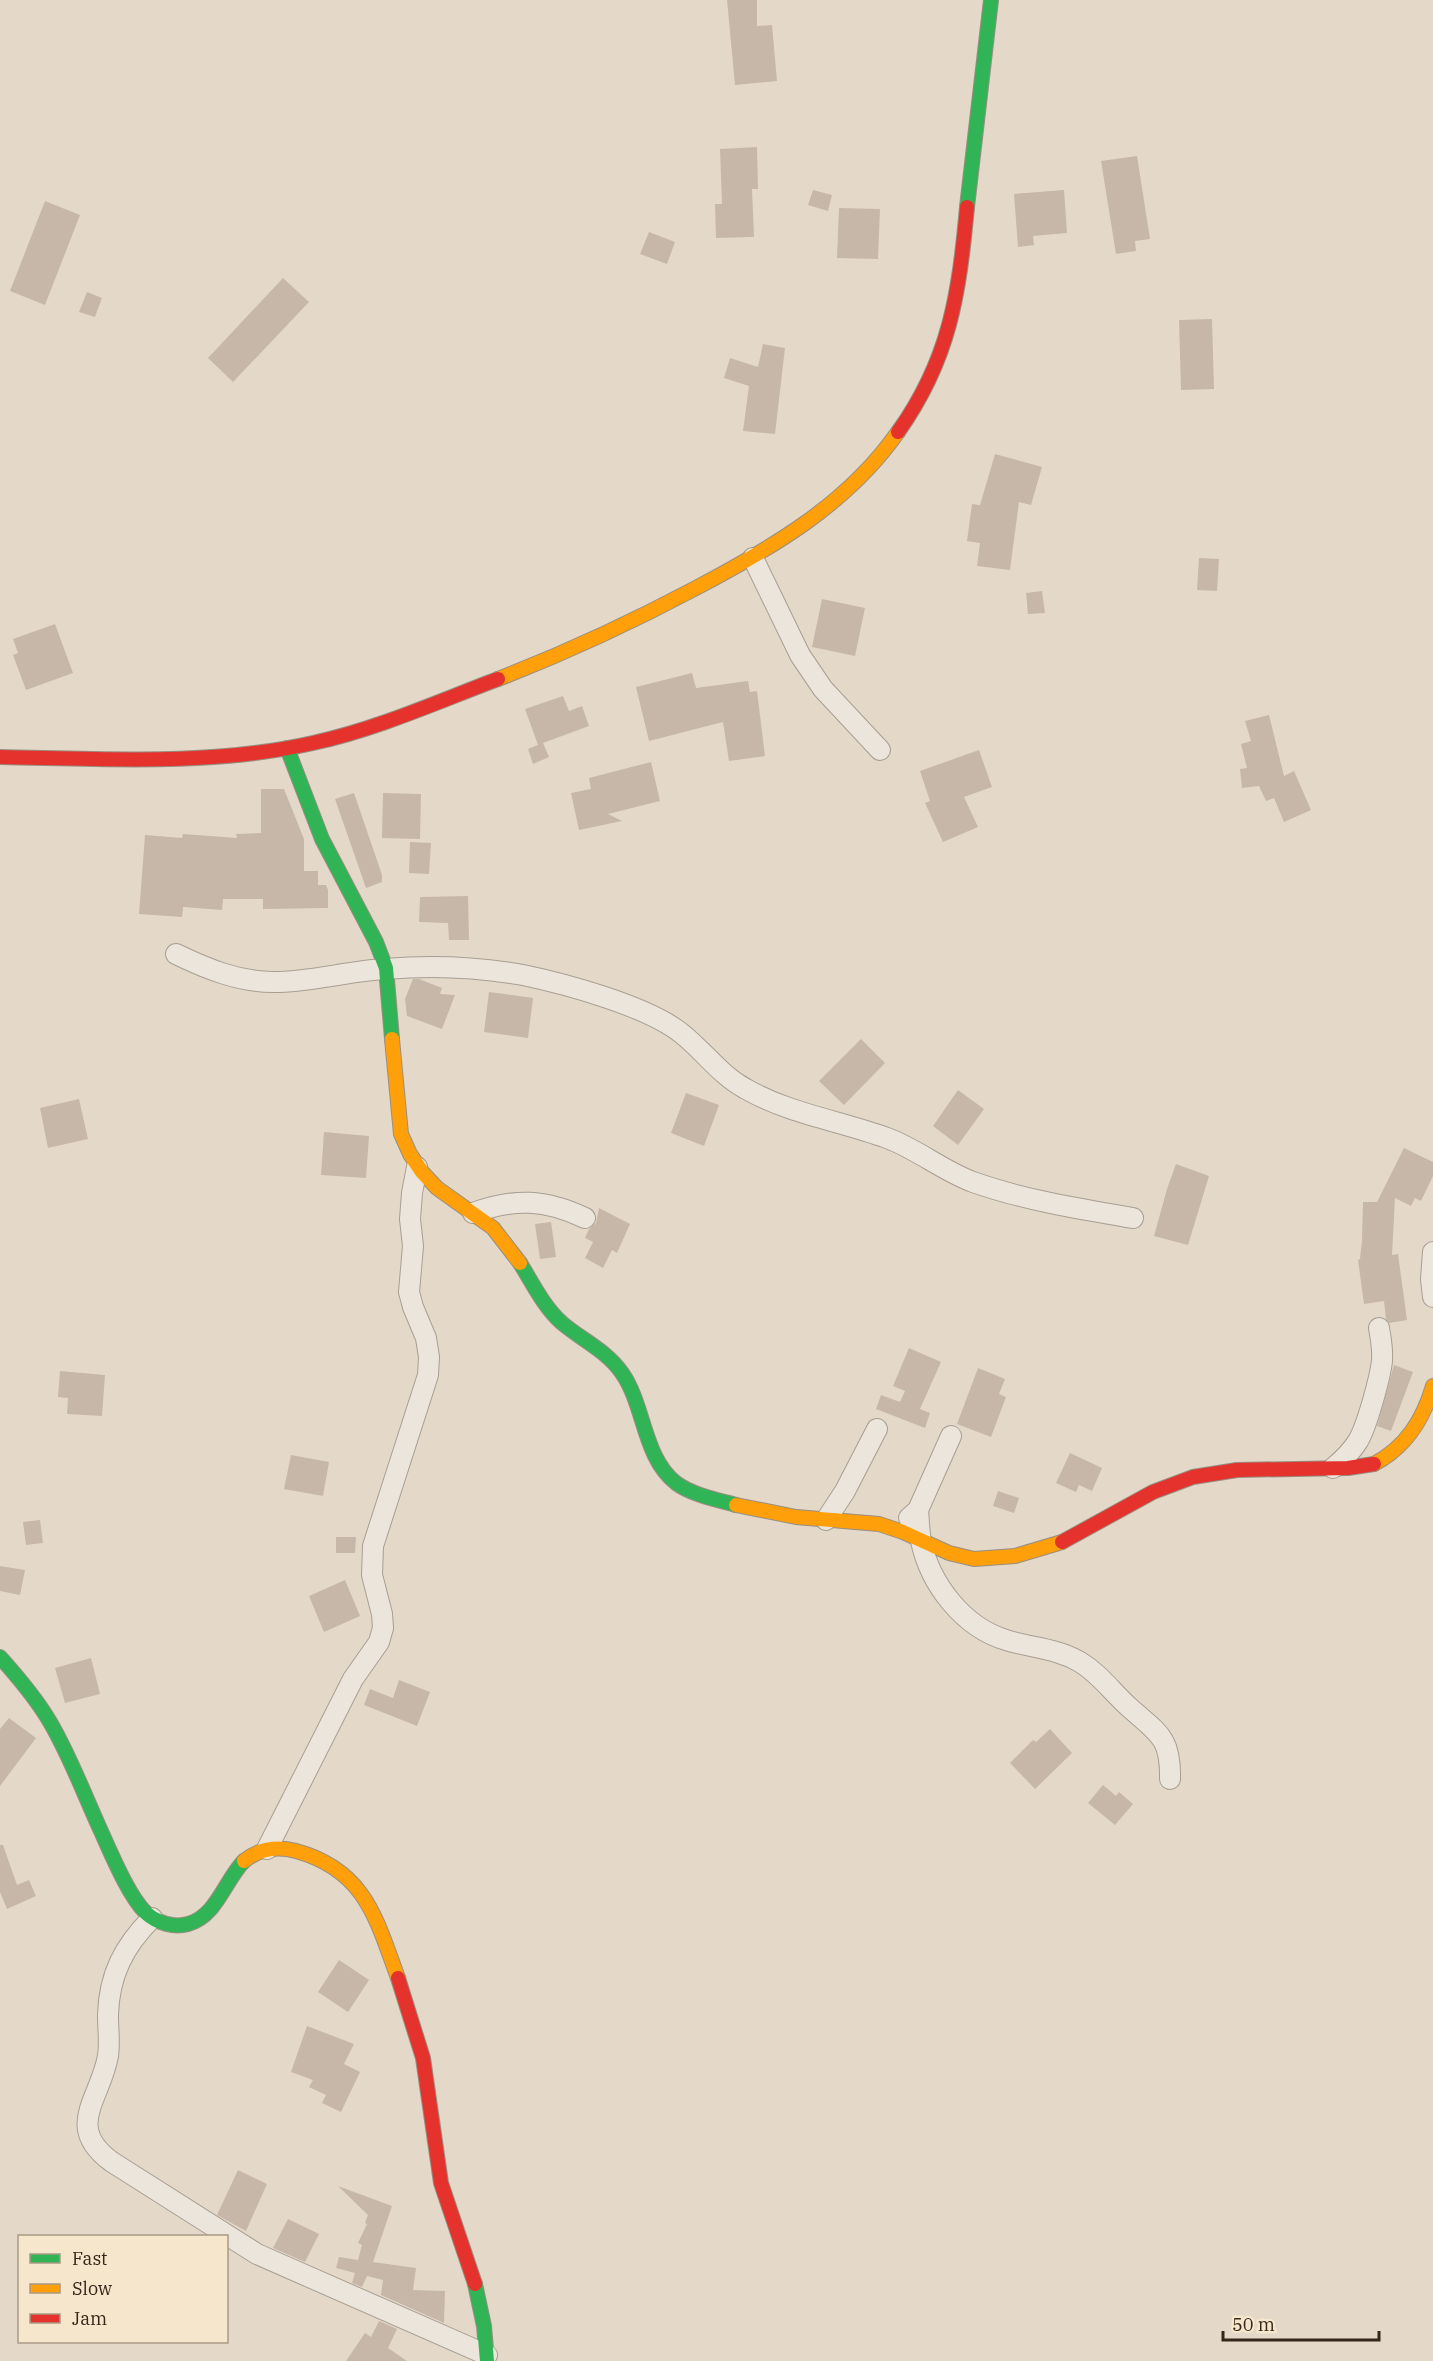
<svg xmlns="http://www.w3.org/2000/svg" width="1433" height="2361" viewBox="0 0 1433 2361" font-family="'IBM Plex Serif',serif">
<rect width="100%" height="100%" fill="#e4d9c8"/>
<!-- building -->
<g fill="#c7b7a9">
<path d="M727,0h30v26l15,-1 5,56 -42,4z"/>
<path d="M757,147l1,42h-6l2,48 -38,1 -1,-34h7l-2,-55z"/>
<path d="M1137,156l13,83 -15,2 1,10 -20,3 -15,-93z"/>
<path d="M813,190l19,5 -4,16 -20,-6z"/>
<path d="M1064,190l3,43 -34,3 1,9 -16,2 -4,-53z"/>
<path d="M45,201l35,14 -35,90 -35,-14z"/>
<path d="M839,208l41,1 -2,50 -41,-1z"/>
<path d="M649,232l26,10 -8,22 -27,-10z"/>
<path d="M283,278l26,24 -76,80 -25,-24z"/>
<path d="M87,292l15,6 -7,19 -16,-5z"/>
<path d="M1212,319l2,70 -33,1 -2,-70z"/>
<path d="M763,344l22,4 -10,86 -32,-3 6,-45 -25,-8 6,-20 28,9z"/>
<path d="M995,454l47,13 -11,38 -12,-3 -9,68 -33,-4 3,-23 -13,-2 5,-37 8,1z"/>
<path d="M1199,558l20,1 -2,32 -20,-1z"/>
<path d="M1042,591l3,22 -17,1 -2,-21z"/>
<path d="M822,599l43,9 -10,48 -43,-9z"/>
<path d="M55,624l18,49 -47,17 -13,-35 5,-2 -5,-14z"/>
<path d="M692,673l4,15 52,-7 2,11 7,-1 8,65 -36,5 -6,-39 -74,19 -13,-54z"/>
<path d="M563,696l6,15 13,-5 7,20 -46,17 6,14 -16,7 -5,-15 12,-5 -2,1 -13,-36z"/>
<path d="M1269,715l15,61 10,-5 17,39 -27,12 -10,-24 -8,3 -7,-15 -17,2 -2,-19 7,-1 -6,-24 10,-3 -6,-20z"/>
<path d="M979,750l13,37 -28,10 14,30 -35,15 -18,-39 5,-2 -10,-30z"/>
<path d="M651,762l9,39 -52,13 14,7 -43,9 -8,-37 20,-4 -2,-11z"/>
<path d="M261,789h23l20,50v32h14v14h8l2,5v18l-65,1v-10h-40l-1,11 -39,-3 -1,10 -43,-3 6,-79 37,3 1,-4 54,4 -1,-4 25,-1z"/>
<path d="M354,793l28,82v7l-16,6 -31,-89z"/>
<path d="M383,793l38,1 -1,45 -38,-1z"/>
<path d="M410,842l21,1 -2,31 -20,-1z"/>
<path d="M468,896l1,44h-20l-1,-17 -29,-1 1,-25z"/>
<path d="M413,979h6l23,9 -2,6 15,1 -13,34 -35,-13 -2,-17z"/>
<path d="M489,992l44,6 -5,40 -44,-6z"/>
<path d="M861,1039l24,24 -41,42 -25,-24z"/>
<path d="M958,1090l26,19 -26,36 -25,-19z"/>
<path d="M686,1093l33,12 -15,41 -33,-13z"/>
<path d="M79,1099l9,40 -40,9 -8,-40z"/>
<path d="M324,1132l45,4 -3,42 -45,-3z"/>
<path d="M1404,1148l29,14v14l-12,25 -6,-3 -4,8 -16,-8 -3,57 6,-1 9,66 -18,3 -3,-4 -2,-18 -20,3 -6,-44 2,-1 2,-19 1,-38h14z"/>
<path d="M1176,1164l33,12 -21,69 -34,-9 13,-47z"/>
<path d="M599,1208l31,16 -13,29 -5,-3 -9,18 -18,-10 8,-16 -8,-4 4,-9 7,-6z"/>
<path d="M551,1222l5,35 -16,2 -5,-35z"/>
<path d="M909,1348l32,14 -21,47 10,4 -5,15 -49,-19 5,-14 19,7 5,-11 -12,-5z"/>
<path d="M1394,1365l19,7 -22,59 -14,-5z"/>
<path d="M978,1368l27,11 -6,15 7,3 -15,40 -34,-13z"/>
<path d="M60,1371l45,4 -3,41 -35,-2 1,-16 -10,-1z"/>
<path d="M1070,1453l32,15 -10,23 -13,-6 -3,7 -20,-9z"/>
<path d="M291,1455l38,7 -6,34 -39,-7z"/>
<path d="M998,1491l21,7 -5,15 -21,-7z"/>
<path d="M40,1520l3,23 -17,2 -3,-23z"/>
<path d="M336,1537h20l-1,16h-19z"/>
<path d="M0,1566l25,4 -5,25 -20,-4z"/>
<path d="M345,1580l15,36 -36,16 -15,-36z"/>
<path d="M91,1658l9,36 -35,9 -10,-35z"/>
<path d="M399,1680l31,12 -13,34 -53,-21 6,-16 23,9z"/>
<path d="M9,1718l27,20 -36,48v-57z"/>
<path d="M1050,1729l22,24 -37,36 -25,-26 23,-23 3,2z"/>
<path d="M1103,1785l13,11 3,-4 14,12 -18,21 -27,-22z"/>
<path d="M0,1845h3l14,40 12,-5 7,16 -29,13 -7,-17z"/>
<path d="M339,1960l30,20 -21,32 -30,-20z"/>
<path d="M307,2026l47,18 -10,20 16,8 -19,40 -19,-9 4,-8 -17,-8 4,-7 -22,-8z"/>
<path d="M238,2170l29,14 -21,47 -29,-16z"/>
<path d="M338,2186l54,20 -19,56 43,6 -3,22 32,1 -1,32 -63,-28 2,-15 -16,-4 -5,11 -10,-4 3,-10 -19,-5 3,-11 19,3 4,-15 -4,-2 9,-19 -2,-1 3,-8z"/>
<path d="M288,2219l31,15 -14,28 -32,-14z"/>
<path d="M379,2321l18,8 -9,19 19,13h-61l19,-28 6,4z"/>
</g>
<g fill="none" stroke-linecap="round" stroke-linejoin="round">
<defs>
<g id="street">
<path d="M753,558l47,97 23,34 57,61"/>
<path d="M176,954c31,15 63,28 97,28 38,0 75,-11 112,-13 45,-4 93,-2 138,6 43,9 124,31 158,58 23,18 39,42 65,56 44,25 95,32 141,49 30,11 56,33 86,44 51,18 106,27 160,36"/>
<path d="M473,1213c42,-15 72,-14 112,5"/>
<path d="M1433,1252l-2,27 2,18"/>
<path d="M1333,1468c10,-8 18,-16 25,-27 9,-15 22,-63 24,-80 1,-11 -1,-22 -3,-33"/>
<path d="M918,1510c1,10 1,21 3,31 9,43 42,86 85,99 25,8 50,8 74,22 20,12 33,31 50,46 28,25 41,29 40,71"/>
<path d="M909,1518l9,-8 33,-74"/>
<path d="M826,1520l19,-29 32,-62"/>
<path d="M267,1849l86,-170 26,-37 4,-14 -1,-14 -10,-39 1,-29 55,-171 1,-18 -3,-19 -13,-31 -4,-15 4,-46 -3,-27 2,-26 5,-26"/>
<path d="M152,1918c-28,28 -43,57 -44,97 0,14 2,28 0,41 -8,44 -44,71 4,106l145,92 230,101"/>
</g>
<g id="fast">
<path d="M967,207l24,-207"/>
<path d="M287,748l35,91 54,103 10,26 6,71"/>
<path d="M520,1263c13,21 24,44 42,60 20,17 45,28 60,50 23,33 21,84 54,110 16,12 42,17 60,22"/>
<path d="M0,1657c18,20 36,41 50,65 20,34 34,72 50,107 11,24 28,66 46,84 11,10 28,15 42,11 29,-8 37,-44 56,-63"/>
<path d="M475,2284l9,42 3,35"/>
</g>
<g id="slow">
<path d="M498,679c67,-26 132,-56 196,-90 76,-40 153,-84 204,-157"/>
<path d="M392,1039l9,95 9,20 12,18 15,16 56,40 27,35"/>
<path d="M1374,1464c32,-17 49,-44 59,-78"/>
<path d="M736,1505l60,12 83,7 24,8 46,21 25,6 41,-3 47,-14"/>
<path d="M244,1861c16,-13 33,-15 52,-10 69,19 80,67 102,127"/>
</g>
<g id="jam">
<path d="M898,432c52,-73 61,-138 69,-225"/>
<path d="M0,757c104,2 211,9 313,-14 64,-14 124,-41 185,-64"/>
<path d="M1062,1542l91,-50 40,-15 44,-7 111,-2 26,-4"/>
<path d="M398,1978l25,80 18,125 34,101"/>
</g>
</defs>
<!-- street casing -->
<use href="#street" stroke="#a89e92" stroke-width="22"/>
<!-- fast casing -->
<use href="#fast" stroke="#988e82" stroke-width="16"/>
<!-- slow casing -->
<use href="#slow" stroke="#988e82" stroke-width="16"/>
<!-- jam casing -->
<use href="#jam" stroke="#988e82" stroke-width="16"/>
<!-- street -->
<use href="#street" stroke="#ebe5db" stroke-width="20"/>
<!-- fast -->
<use href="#fast" stroke="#30b455" stroke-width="14"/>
<!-- slow -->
<use href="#slow" stroke="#ff9f0a" stroke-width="14"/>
<!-- jam -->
<use href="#jam" stroke="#e5322d" stroke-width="14"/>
</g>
<!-- legend -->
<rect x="18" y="2235" width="210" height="108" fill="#f6e7cc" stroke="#a99a85" stroke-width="1.5"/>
<rect x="30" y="2254" width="30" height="9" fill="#30b455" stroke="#a99a85" stroke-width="1.5"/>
<text x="72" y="2265" font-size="18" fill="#35261b">Fast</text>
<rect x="30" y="2284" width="30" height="9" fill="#ff9f0a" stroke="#a99a85" stroke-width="1.5"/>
<text x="72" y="2295" font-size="18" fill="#35261b">Slow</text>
<rect x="30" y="2314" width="30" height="9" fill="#e5322d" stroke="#a99a85" stroke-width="1.5"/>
<text x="72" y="2325" font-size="18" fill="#35261b">Jam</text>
<!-- scale -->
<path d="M1223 2331v9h156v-9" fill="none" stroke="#35261b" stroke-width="3"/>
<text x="1232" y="2331" font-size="18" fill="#35261b" stroke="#f6e7cc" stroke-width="4.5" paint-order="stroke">50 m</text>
</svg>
